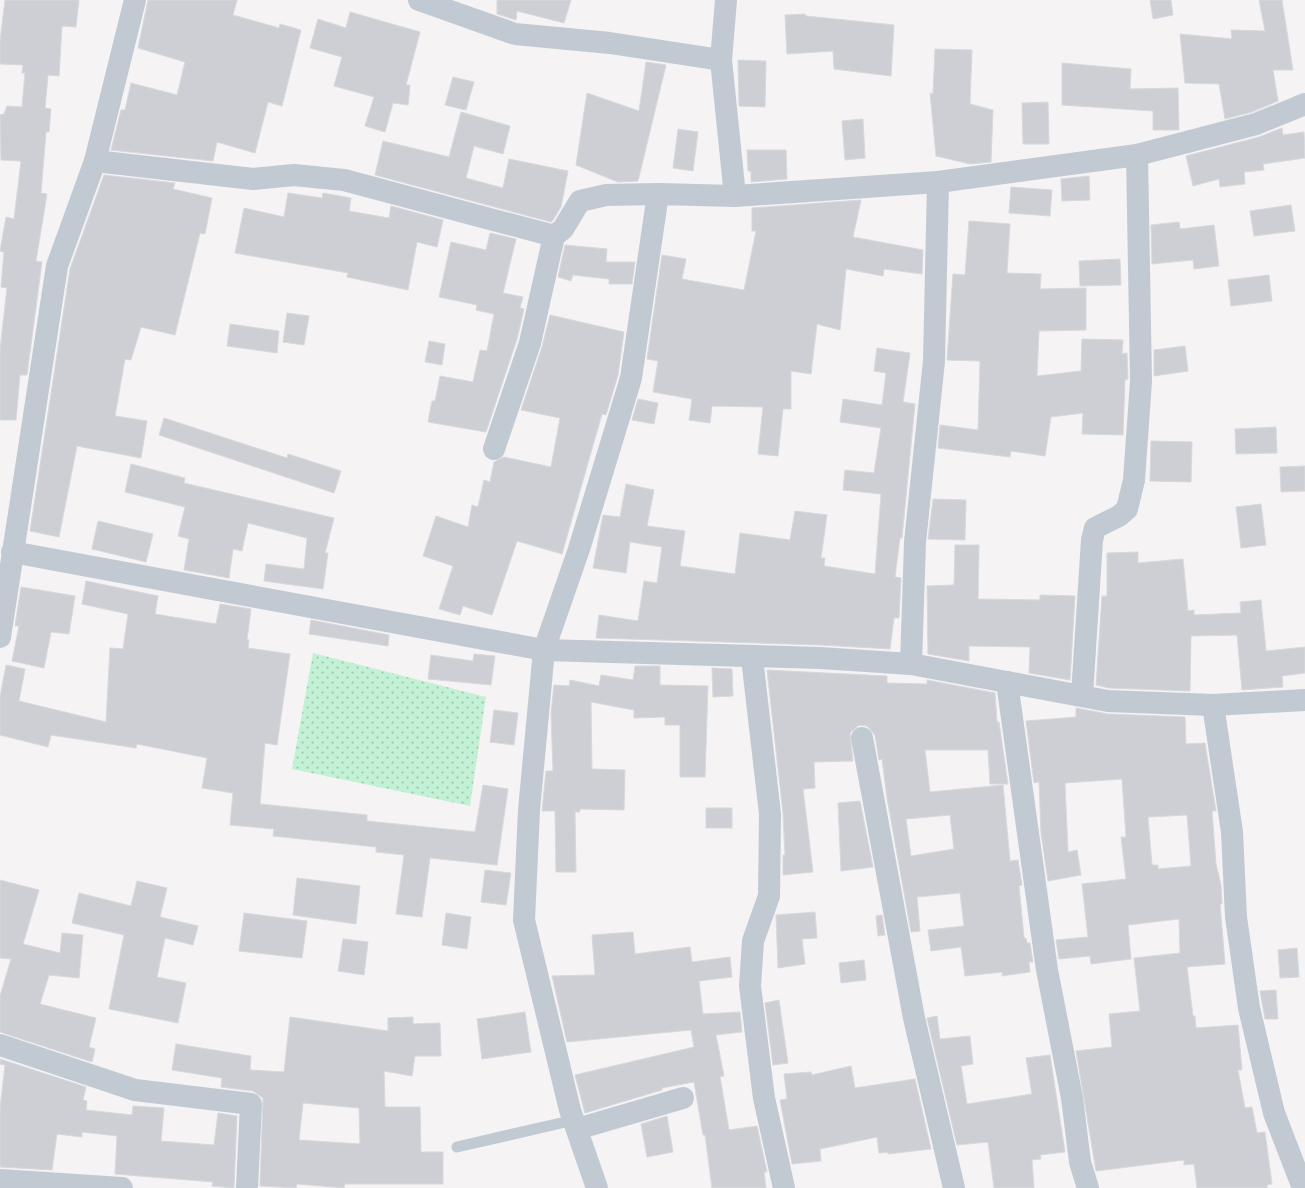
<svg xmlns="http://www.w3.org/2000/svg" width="1305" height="1188" viewBox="0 0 1305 1188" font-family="Roboto,sans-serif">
<defs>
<pattern id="park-dots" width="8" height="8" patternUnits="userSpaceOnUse" patternTransform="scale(1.25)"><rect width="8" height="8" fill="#c3f1d5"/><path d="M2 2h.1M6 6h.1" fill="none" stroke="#a0c6b0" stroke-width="1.8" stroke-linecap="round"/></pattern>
</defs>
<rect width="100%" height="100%" fill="#f5f3f3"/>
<!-- park -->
<path fill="url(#park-dots)" d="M313,653l173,44 -16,109 -178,-37z"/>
<!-- building -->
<g fill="#cdcfd5" stroke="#d7d9de" fill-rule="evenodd">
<path d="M5,0h74l-3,27 -14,-1 -3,50 -11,-1 -3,33 6,1 -2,23h-3l-5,61 6,1 -11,67 6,1 -15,113h-7l-4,45h-16v-71l7,-61 -6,-1 3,-35 -4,-1 6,-34 8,2 7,-58 -20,-1 -1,-45 4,-1 3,-8 15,1 3,-34h-3l1,-8 -23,-1v-23z"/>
<path d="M148,0h89l-4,15 46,13 1,-4 21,6 -19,76 -14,-4 -13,51 -38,-11 -4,19 -102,-11 10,-40h4l6,-27 46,12 8,-33 -47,-14z"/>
<path d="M497,0h74l-7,23 -47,-12 -1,9 -19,-6z"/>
<path d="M1150,0h21l2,15 -20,4z"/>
<path d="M1259,0h23l11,70h-20l5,31 -26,11 -27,7 -6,-35 -34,-1 -5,-49 52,5 -1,-9 34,1z"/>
<path d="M350,12l70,20 -14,53h4l-2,20 -15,-2 -8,29 -20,-6 9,-29 -40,-11 8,-29 -32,-9 8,-29 28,9z"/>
<path d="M805,14l1,2 88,9 -3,51 -57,-7 -1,-18 -46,3 -2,-39z"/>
<path d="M935,49l37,1 -2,54 23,6 -2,52 -21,2 -34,-8 -6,-63 3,1z"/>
<path d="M738,60l28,1 -1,46 -26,-1z"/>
<path d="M646,62l20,3 -28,116 -20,1 -42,-17 11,-72 52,18z"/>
<path d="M1062,63l69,6 -1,20 48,-1 1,42h-26v-19l-91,-6z"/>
<path d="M453,77l21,5 -8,28 -21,-5z"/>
<path d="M1048,102l1,42h-26l-1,-41z"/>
<path d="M461,112l49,14 -7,28 -29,-8 -8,32 37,10 6,-29 59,12 -7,36 -8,13 -2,2 -176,-47 8,-34 66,16z"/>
<path d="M863,119l2,39 -20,2 -3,-39z"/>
<path d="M1282,128l1,7 21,-3 1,26 -42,6 1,6 -20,2 1,12 -25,3 -1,-8 -26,7 -7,-30 73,-19z"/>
<path d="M678,129l20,3 -5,39 -20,-3z"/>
<path d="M747,150h39l1,29 -36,3v-11h-3z"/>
<path d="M104,175l71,8 -2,6 39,9 -7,36 -5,-1 -25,102 -34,-8 -10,33 -6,-1 -10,57 32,5 -6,37 -64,-12 -18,91 -29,-6 40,-262z"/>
<path d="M1089,176l1,24 -28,1 -1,-22z"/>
<path d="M1011,187l41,3 -2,26 -41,-3z"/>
<path d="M288,193l34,5 1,-5 28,5 -2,13 40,7 2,-12 52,14 -6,27 -20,-5 -9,48 -61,-13 1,-4 -113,-20 9,-45 40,9z"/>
<path d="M861,200l-8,37 70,13 -1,24 -38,-5 -1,7 -37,-7 -6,61 -23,-6 -6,50 -20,-3v38h-8l-5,47 -20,-2 5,-47 -51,-1 -2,17 -21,-3 3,-21 -39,-7 5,-31 -11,-2 15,-104 24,4 -4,20 62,11 12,-59h-4v-23z"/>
<path d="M1291,205l4,26 -41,5 -4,-25z"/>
<path d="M969,221l41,3 -3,49 34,1 -1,15 46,-1v42l-47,1 -2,45 44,-5 1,-32 41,1 -1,14 5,-1 1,26 -3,1 -2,55 -41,-1 1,-21 -32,4 -6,39 -34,-5 -1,6 -72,-9 2,-23 38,5 2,-69 -33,-1 6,-86 12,1z"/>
<path d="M1179,222l1,7 34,-4 5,41 -25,3 -1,-9 -41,4 -1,-39z"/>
<path d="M490,233l26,6 -13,54 20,4 -3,11 4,1 -7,30 -31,93 -58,-10 4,-21h3l5,-25 33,6 7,-32 7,1 7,-37 -18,-4 1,-5 -38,-8 12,-55 35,8z"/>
<path d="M565,245l42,4 -1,13h29l-3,22h-23v-5l-36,-4 -2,6 -13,-4z"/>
<path d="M1120,259l1,26 -41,1 -1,-25z"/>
<path d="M1269,275l3,26 -41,5 -3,-26z"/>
<path d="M287,313l22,3 -5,29 -21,-3z"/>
<path d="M550,315l74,17 -6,43 -12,40 -4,-1 -40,140 -45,-13 -25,74 -29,-9 -3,9 -21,-6 14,-43 -30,-10 13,-40 32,11 4,-22 6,2 6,-27 6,2 4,-20 10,-5 47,10 9,-49 -39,-8 21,-63z"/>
<path d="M230,324l49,7 -2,22 -50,-7z"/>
<path d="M429,341l16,3 -3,21 -17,-3z"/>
<path d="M1185,346l3,25 -34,5v-26z"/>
<path d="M877,348l33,5 -7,49 12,2 -13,134h-2l-5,39 6,1 -2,40h-5l-4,31 -70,-4 -224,-7 3,-23 39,6 6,-40 13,2 5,-36 -32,-5 -4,31 -33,-5 10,-53 17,2 6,-33 28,6 -7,36 38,5 -5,35 55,8 5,-41 50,7 5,-29 32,4 -6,43h4l-1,8 51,8 6,-80 -38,-4 2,-20 29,3 7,-45 -41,-6 3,-23 39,6 4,-32 -12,-2z"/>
<path d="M638,399l20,4 -4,21 -22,-4z"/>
<path d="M164,418l123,40 1,-4 53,17 -7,22 -175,-58z"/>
<path d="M1276,427l1,26 -41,1 -1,-25z"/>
<path d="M1151,441l41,1 -1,40 -41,-1z"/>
<path d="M131,464l54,14 -1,5 150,35 -9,35h3l-5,36 -59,-8 2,-17 38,5 3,-31 -59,-15 -6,28 -9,-2 -4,29 -45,-8 5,-31 -11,-3 7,-29 -60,-15z"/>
<path d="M1305,466v25l-24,1 -1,-25z"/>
<path d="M933,499l33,1 -1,40 -37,-1z"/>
<path d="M1261,504l5,41 -25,3 -5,-41z"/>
<path d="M98,521l55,13 -7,28 -54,-13z"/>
<path d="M955,545h24l-1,54 62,1v-5l35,1 -5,84 -41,-7 1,-26 -61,-1v15l-41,-7 -1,-68 27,-1z"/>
<path d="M1138,552v11l45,-4 5,52 6,-1v5l47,-2 -1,-11 21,-2 5,51 39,-4v26l-23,3 1,11 -41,3 -5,-55 -46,1 -1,55 -81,-3 -13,-3 6,-89h5v-43z"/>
<path d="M86,581l72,15 -3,18 61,10 4,-20 31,5 -4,31h2l-1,8 42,6 -13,91 -12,-2 -5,61 107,11v6l108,11 8,-47 25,4 -11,76 -67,-7 -8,59 -26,-3 8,-59 -28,-3v-5l-103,-11 1,-7 -44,-4 3,-32 -31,-5 5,-30 -70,-14 -1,4 -85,-13 -3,12 -48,-12v-38l6,-32 19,4 -6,32 87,21 4,-74 13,1 5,-35 -46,-10z"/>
<path d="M21,587l54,9 -6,38 -18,-2 -7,36 -32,-7 7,-35h-4z"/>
<path d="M311,620l78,15 -1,11 -79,-12z"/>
<path d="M474,654l21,2 -4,29 -63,-6 3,-24 42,6z"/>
<path d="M635,666h25v19l48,1 -3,91h-25v-52h-15v-8l-31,1v-8l-43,-8 1,67 33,1 -1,40 -44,-1v3h-5l1,60h-20l-1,-61h-13l4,-40h7l-2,-58 3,-28 15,1 1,-6 29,6 2,-11 32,5z"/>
<path d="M712,668l20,1 1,27 -20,1z"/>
<path d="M767,670l120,6v7l40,1v-4l68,13 2,29h2l9,62h-18l-2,-34h-63l5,42 73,-7 7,76 8,-1 4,25 -3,1 5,52h2l1,5h3l3,19h-4l1,10 -28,4v-4l-37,4 -4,-29 -30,4 -3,-21 36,-4 -4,-33 -43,4 3,34 -9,1 -24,-134 -5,-39 -3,1 -4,-25 -8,-9 -8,-1 -9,8 3,28 -39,1 1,26 -12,1 10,83 -30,3v-20h2l-2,-42zM950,815l4,34 -43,7 -5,-37z"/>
<path d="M1076,708l32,6 77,3 1,27 19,-1 11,68h-4l4,53 5,21 1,19h-2l5,60 -38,3 6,49h2l1,12 42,-3 4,45h-4l7,38 7,-1 5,26 8,-1 7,52 -5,1v3h-70l-3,-24 -10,1v-5l-88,11 -20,-120 36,-4 -3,-33 31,-3 -6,-53 46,-5 -1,-34 -51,6 3,34 -40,5 -1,-8 -31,3 -3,-19 32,-3 -6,-53 44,-5 -5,-42h5l-4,-58 -57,4 3,69 9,-2 4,25 -33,6 -7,-48 -2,-51 -5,1 -8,-62 50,-4zM1187,815l4,51 -33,3v-4h-6l-4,-48z"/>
<path d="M494,710l24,3 -4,32 -24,-3z"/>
<path d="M860,801l13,66 -32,4 -3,-68z"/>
<rect x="706" y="808" width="26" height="20"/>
<path d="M485,870l26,3 -5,32 -25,-3z"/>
<path d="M297,878l63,8 -4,38 -63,-9z"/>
<path d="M0,880l39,10 -16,54 37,9 2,-20 21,2 -4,43 -30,-3 -9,29 56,14 -7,29 6,2 -3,13 -92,-30v-36l11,-37 -11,-1z"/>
<path d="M137,881l30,7 -7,29 38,9 -5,19 -28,-7 -8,39 29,6 -8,40 -69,-14 15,-74 -52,-12 7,-30 52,13z"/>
<path d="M815,912l2,26 -15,1 3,25 -27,4 -2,-53z"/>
<path d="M244,913l63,8 -5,37 -63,-7z"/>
<path d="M446,913l25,4 -4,32 -25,-4z"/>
<path d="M882,915l3,20 -7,1 -2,-20z"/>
<path d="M633,932l2,22 55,-7 2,15 38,-5 2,20 -33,4 4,33 37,-2 2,20 -26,3 8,41 -4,1 9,53 28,-4 10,46h-3l2,16h-54l-7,-53h-2l-9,-53 -32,6v2l-77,23 -10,-38 119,-28 -3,-17 -124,12 -15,-66 43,-1 -3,-40z"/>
<path d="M343,939l25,3 -4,33 -26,-4z"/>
<path d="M1297,948l2,29 -19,1 -2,-28z"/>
<path d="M864,960l2,20 -25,3 -2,-20z"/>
<path d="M1276,990l2,29h-13l-5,-28z"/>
<path d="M779,1000l9,63 -15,2 -8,-62z"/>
<path d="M525,1012l6,40 -49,7 -5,-40z"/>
<path d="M937,1016l3,23 30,-3 3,28 -12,2 6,38 65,-10 -6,-36 24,-3 15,97 -25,3 1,4 -9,1 2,28h-40l-6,-46 -31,3 -30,-127z"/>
<path d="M290,1017l98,14v-13l25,-1v7l27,-1 1,33h-26l-3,20 -28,-5 1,36h35l1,45h22v32h-98l-1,4 -47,-4 -1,4 -36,-2 3,-88 -10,-7 -32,-4 1,-9 -50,-8 4,-26 75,12 -1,14 34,2zM303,1103l56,5 1,36 -61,-4z"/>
<path d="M0,1059l86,28 -3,13 4,1 -1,9 46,5 1,-9 31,2 -3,33 53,4 4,-32 19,3 -3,72 -22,-2 1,-4 -98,-8 2,-38 -35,-4v5l-25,-3 -5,36 -52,-3v-59l5,-43 -5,-1z"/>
<path d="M851,1066l4,22 60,-9 16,70 -43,5v-2l-9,1 -2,-16 -57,12 1,12 -29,3 -12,-64 7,-1 -3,-25 27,-2 1,3z"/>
<path d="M667,1116l6,36 -26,5 -6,-33z"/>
</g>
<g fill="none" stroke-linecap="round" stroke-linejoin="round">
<!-- service -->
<path stroke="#c1cad2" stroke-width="11" d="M457,1147l117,-27"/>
<!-- minor -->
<g stroke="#c1cad2" stroke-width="22">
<path d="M419,0l96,34 95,9 111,17"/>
<path d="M726,0l-5,60 14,136"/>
<path d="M95,161l158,18 41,-4 50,5 210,56 9,-7 17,-28 26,-6 52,-1"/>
<path d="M494,449l36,-106 24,-107"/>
<path d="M12,552l532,98 276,8 91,6 197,37 105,4 92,-5"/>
<path d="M0,637l57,-371 38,-105 40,-161"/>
<path d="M752,658l18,156 -1,82 -16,45 -3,45 14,112 20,90"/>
<path d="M911,664l4,-122 19,-181 4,-179"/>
<path d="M1007,682l40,288 25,128 8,64 8,26"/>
<path d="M1082,695l10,-155 3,-12 24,-12 8,-7 7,-29 7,-99 -4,-226"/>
<path d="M1213,705l19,127 4,85 13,91 25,105 29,75"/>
<path d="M862,738l52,280 40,170"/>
<path d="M0,1045l135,45 116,14 -4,84"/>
<path d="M577,1129l106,-31"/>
<path d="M0,1180l122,8"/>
<path d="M597,1188l-27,-78 -46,-190 5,-110 15,-160 35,-101 52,-171 27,-184 77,2 203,-14 199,-27 119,-31 49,-20"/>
</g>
</g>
</svg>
